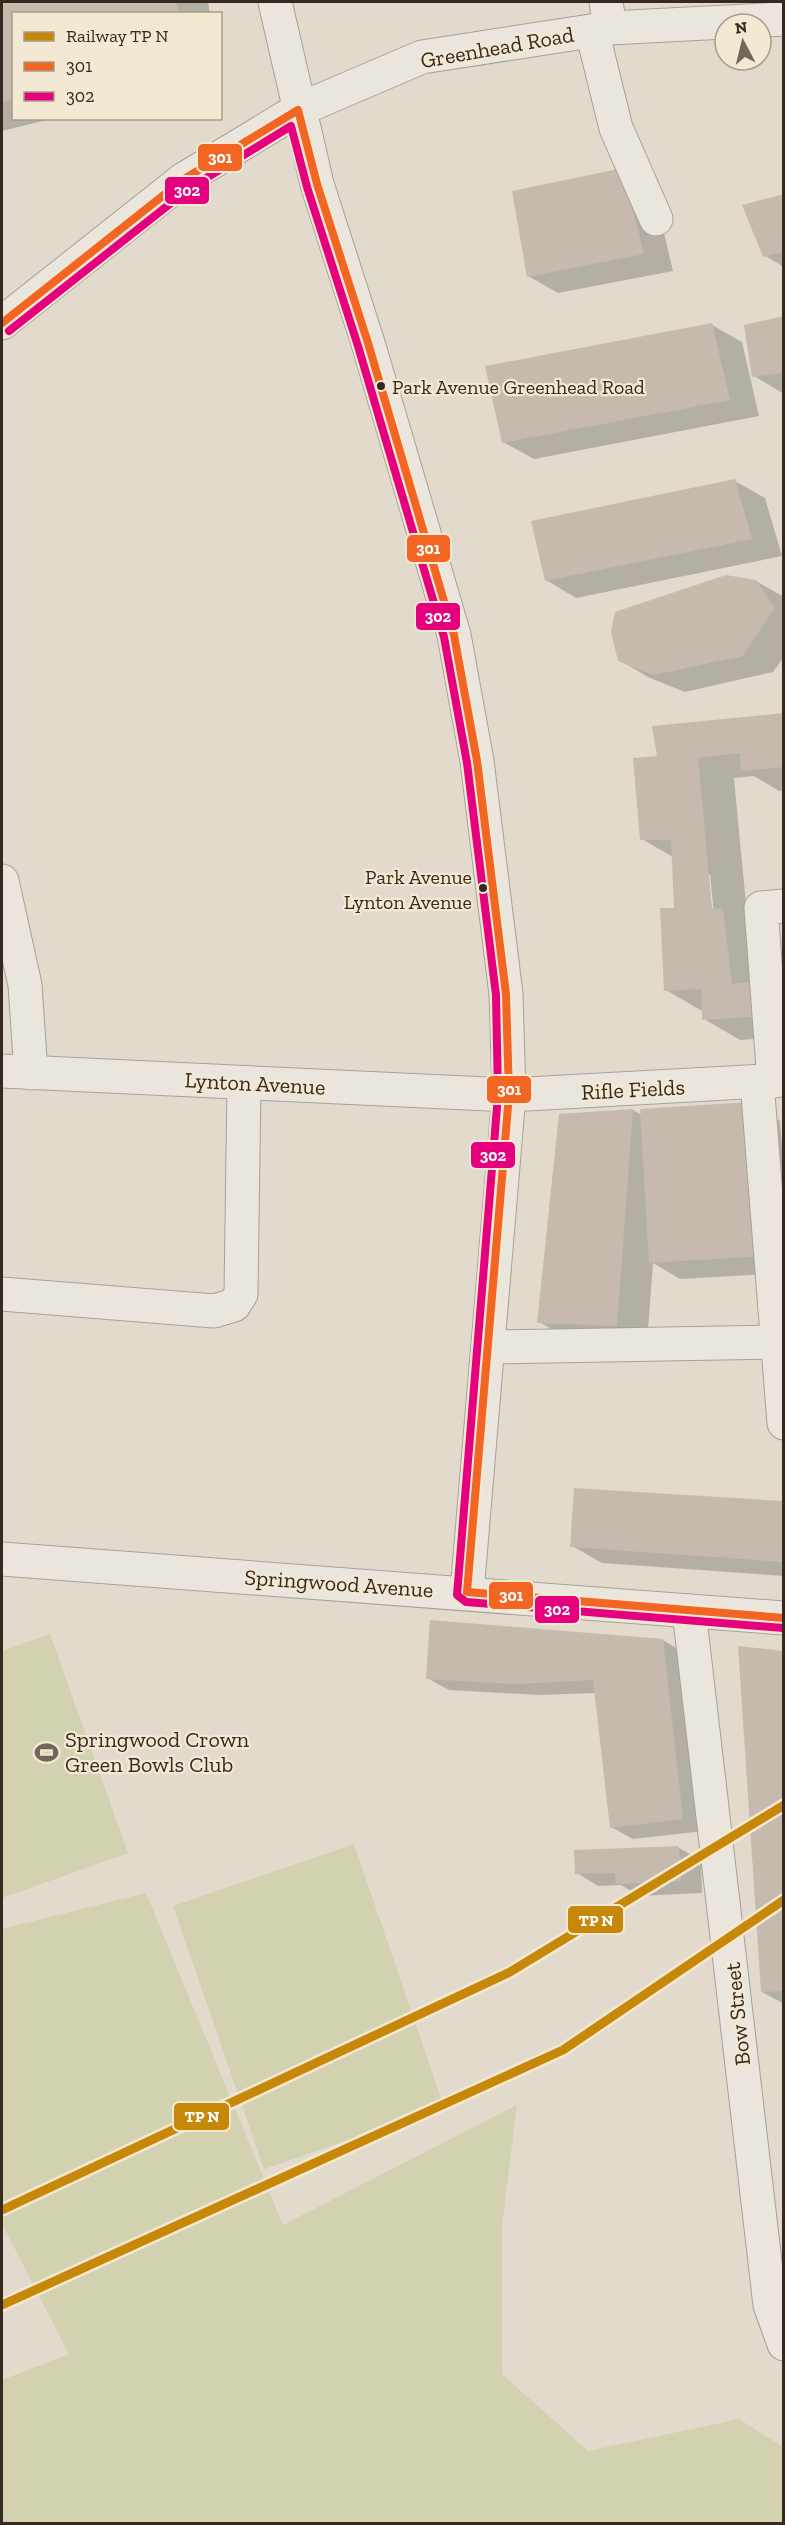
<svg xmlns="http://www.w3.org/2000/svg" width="785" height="2525" viewBox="0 0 785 2525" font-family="'Zilla Slab',serif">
<rect width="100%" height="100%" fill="#e2dbcd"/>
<!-- green -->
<g fill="#d2d1b0">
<path d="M50,1634l78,219 -126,45v-247z"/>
<path d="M354,1844l90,263 -180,62 -91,-263z"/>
<path d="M146,1893l137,332 234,-120 -15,121v148l86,77 151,-32 44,28v76h-781v-143l67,-26 -67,-130v-295z"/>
</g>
<!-- shadow -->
<g fill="#0003" fill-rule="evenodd">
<path d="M2,2h206l2,12h-196v104h41l-53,13z"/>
<path d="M653,187l20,84 -115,22 -30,-17z"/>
<path d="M784,196v71l-20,-12z"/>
<path d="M784,318v76l-30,-18z"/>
<path d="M712,325l30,17 17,74 -225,43 -31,-17z"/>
<path d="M735,481l30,17 17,58 -206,42 -30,-18z"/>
<path d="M756,581l28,16v60l-11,15 -88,20 -35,-14 -31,-18z"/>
<path d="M784,715v75l-5,1 -25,-15 -20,2 14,147 36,112 -44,3 -36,-21 -2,-8 -36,-21 10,-80 -3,-53 -31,-18 16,-81zM710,874l4,41h-3l-3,-40z"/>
<path d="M750,1103l30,18 4,50v102l-104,6 -27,-16 -6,80 -78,-4 -30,-17 94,-212 9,5z"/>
<path d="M784,1503v73l-182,-13 -30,-17z"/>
<path d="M663,1640l21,13 20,178 -71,8 -22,-12 -16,-134 -56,2 -90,-5 -22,-12z"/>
<path d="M784,1652v352l-22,-12z"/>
<path d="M679,1848l22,12 1,33 -63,3 -18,-11 -23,1 -21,-13 -1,-21z"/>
</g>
<!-- building -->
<g fill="#c6baae">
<path d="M2,2h174l3,12h-165v85l-12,3z"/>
<path d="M623,168l21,86 -117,23 -15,-86z"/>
<path d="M784,194v58l-21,5 -21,-52z"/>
<path d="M784,316v57l-32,4 -8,-52z"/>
<path d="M712,323l18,77 -228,43 -17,-77z"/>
<path d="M735,479l17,60 -207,42 -14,-60z"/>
<path d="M726,575l30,5 19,28 -32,48 -90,19 -35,-14 -7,-29 4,-20z"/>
<path d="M784,713v54l-43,4 -1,-18 -42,5 14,150 11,1 9,75 29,-3 3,35 -62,4 -1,-31 -37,2 -4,-83h14l-3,-68h-31l-7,-82 24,-2 -5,-30z"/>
<path d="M750,1102l11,154 -112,7 -9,-154z"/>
<path d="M633,1109l-16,217 -80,-3 22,-209z"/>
<path d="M574,1488l210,13v61l-214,-15z"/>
<path d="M430,1620l233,19 20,180 -73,9 -17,-148 -77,4 -90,-5z"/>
<path d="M738,1646l46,5v340l-23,1z"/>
<path d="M679,1846l2,35 -65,3 -1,-11 -40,1 -1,-24z"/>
</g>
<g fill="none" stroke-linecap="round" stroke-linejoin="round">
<defs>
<g id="minor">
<path d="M275,2l42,182 51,159 86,292 23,126 29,233 3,101 -42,497"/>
<path d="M606,2l4,26"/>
<path d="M592,31l24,97 40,91"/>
<path d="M2,323l182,-144 114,-69 124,-53 188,-29 174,-9"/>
<path d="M2,881l23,104 6,88"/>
<path d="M2,1071l507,24 275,-15"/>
<path d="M774,1081l-13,-173 23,-2"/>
<path d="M757,1082l27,341"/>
<path d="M2,1294l212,17 20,-6 7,-11 3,-211"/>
<path d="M489,1347l287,-5"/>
<path d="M2,1559l782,59"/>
<path d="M689,1611l81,694 14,39"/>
</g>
</defs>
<!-- minor casing -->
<use href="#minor" stroke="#a7a096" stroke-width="35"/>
<!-- minor -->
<use href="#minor" stroke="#eae6de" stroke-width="33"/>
<defs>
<path id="bus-1" d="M2,323l182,-144 114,-69 19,74 51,159 86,292 23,126 29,233 3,101 -42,497 317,26"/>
<path id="bus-2" d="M9,331l181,-143 101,-62 16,61 51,159 86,291 23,126 29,232 2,100 -41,500 9,7 317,26"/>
</defs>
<!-- bus-1 casing -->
<use href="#bus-1" stroke="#f3e9d3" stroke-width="12"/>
<!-- bus-2 casing -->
<use href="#bus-2" stroke="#f3e9d3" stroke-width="12"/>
<!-- bus-1 -->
<use href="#bus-1" stroke="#f26522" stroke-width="8"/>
<!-- bus-2 -->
<use href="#bus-2" stroke="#e5007d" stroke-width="8"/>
<defs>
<g id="rail-1">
<path d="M2,2210l508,-238 274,-167"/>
<path d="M2,2305l561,-255 221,-150"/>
</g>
</defs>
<!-- rail-1 casing -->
<use href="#rail-1" stroke="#f3e9d3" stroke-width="14"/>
<!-- rail-1 -->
<use href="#rail-1" stroke="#c78708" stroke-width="9"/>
</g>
<!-- icons -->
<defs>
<symbol id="stadium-bare" viewBox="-9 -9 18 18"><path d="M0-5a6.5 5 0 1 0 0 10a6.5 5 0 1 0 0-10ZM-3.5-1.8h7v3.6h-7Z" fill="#72675c" stroke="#f3e9d3" stroke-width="2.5" paint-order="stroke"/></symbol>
</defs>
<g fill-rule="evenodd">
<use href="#stadium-bare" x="30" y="1736" width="33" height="33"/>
</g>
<!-- markers -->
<g fill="#36291f" stroke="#f3e9d3" stroke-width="2">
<circle cx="381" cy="386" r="5"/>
<circle cx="483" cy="888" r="5"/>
</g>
<g text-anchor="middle" stroke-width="4.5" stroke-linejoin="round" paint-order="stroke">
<!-- bus labels -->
<g font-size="20" fill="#36291f" stroke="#f3e9d3" text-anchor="start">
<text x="392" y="394">Park Avenue Greenhead Road</text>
<text x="472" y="884" text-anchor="end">Park Avenue<tspan x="472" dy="25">Lynton Avenue</tspan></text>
</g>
<!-- street labels -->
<g font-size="22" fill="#36291f" stroke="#f3e9d3">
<text transform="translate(497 47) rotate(-10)" y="8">Greenhead Road</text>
<text transform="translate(255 1083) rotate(3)" y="8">Lynton Avenue</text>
<text transform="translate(633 1089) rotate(-3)" y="8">Rifle Fields</text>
<text transform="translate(339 1583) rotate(4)" y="8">Springwood Avenue</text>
<text transform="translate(737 2014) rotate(-96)" y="8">Bow Street</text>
</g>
<!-- poi labels -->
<g font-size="22" fill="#36291f" stroke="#f3e9d3" text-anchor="start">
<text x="65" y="1747">Springwood Crown<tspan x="65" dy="25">Green Bowls Club</tspan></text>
</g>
</g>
<g stroke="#f3e9d3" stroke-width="2">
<rect x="197" y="143" width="46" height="29" rx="6" fill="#f26522"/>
<rect x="164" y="176" width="46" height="29" rx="6" fill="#e5007d"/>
<rect x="406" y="534" width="45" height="29" rx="6" fill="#f26522"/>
<rect x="415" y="602" width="46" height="29" rx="6" fill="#e5007d"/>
<rect x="486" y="1075" width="46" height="29" rx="6" fill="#f26522"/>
<rect x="470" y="1141" width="46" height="28" rx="6" fill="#e5007d"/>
<rect x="488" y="1581" width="46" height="29" rx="6" fill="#f26522"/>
<rect x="534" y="1595" width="46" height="29" rx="6" fill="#e5007d"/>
<rect x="567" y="1905" width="57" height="29" rx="6" fill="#c78708"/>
<rect x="173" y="2102" width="57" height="29" rx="6" fill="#c78708"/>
</g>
<g font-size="16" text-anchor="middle" font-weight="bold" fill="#fff">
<text x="220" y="163">301</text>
<text x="187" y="196">302</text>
<text x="428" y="554">301</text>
<text x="438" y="622">302</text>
<text x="509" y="1095">301</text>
<text x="493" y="1161">302</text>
<text x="511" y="1601">301</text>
<text x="557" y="1615">302</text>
<text x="596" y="1926">TP N</text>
<text x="202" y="2122">TP N</text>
</g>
<!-- border -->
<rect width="785" height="2525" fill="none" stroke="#36291f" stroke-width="6"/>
<!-- legend -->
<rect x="12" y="12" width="210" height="108" fill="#f3e9d3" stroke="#a79c8b" stroke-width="1.5"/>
<rect x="24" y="32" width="30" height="9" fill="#c78708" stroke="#a79c8b" stroke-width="1.5"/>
<text x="66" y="42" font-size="18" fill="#36291f">Railway TP N</text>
<rect x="24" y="62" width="30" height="9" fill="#f26522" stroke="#a79c8b" stroke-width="1.5"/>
<text x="66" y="72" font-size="18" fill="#36291f">301</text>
<rect x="24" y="92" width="30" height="9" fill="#e5007d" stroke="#a79c8b" stroke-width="1.5"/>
<text x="66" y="102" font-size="18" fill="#36291f">302</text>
<!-- north arrow -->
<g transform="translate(743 42) rotate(353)"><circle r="28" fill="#f3e9d3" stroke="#a79c8b" stroke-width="1.5"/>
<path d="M0-4.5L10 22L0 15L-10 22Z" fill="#72675c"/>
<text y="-9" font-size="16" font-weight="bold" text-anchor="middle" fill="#36291f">N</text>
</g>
</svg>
